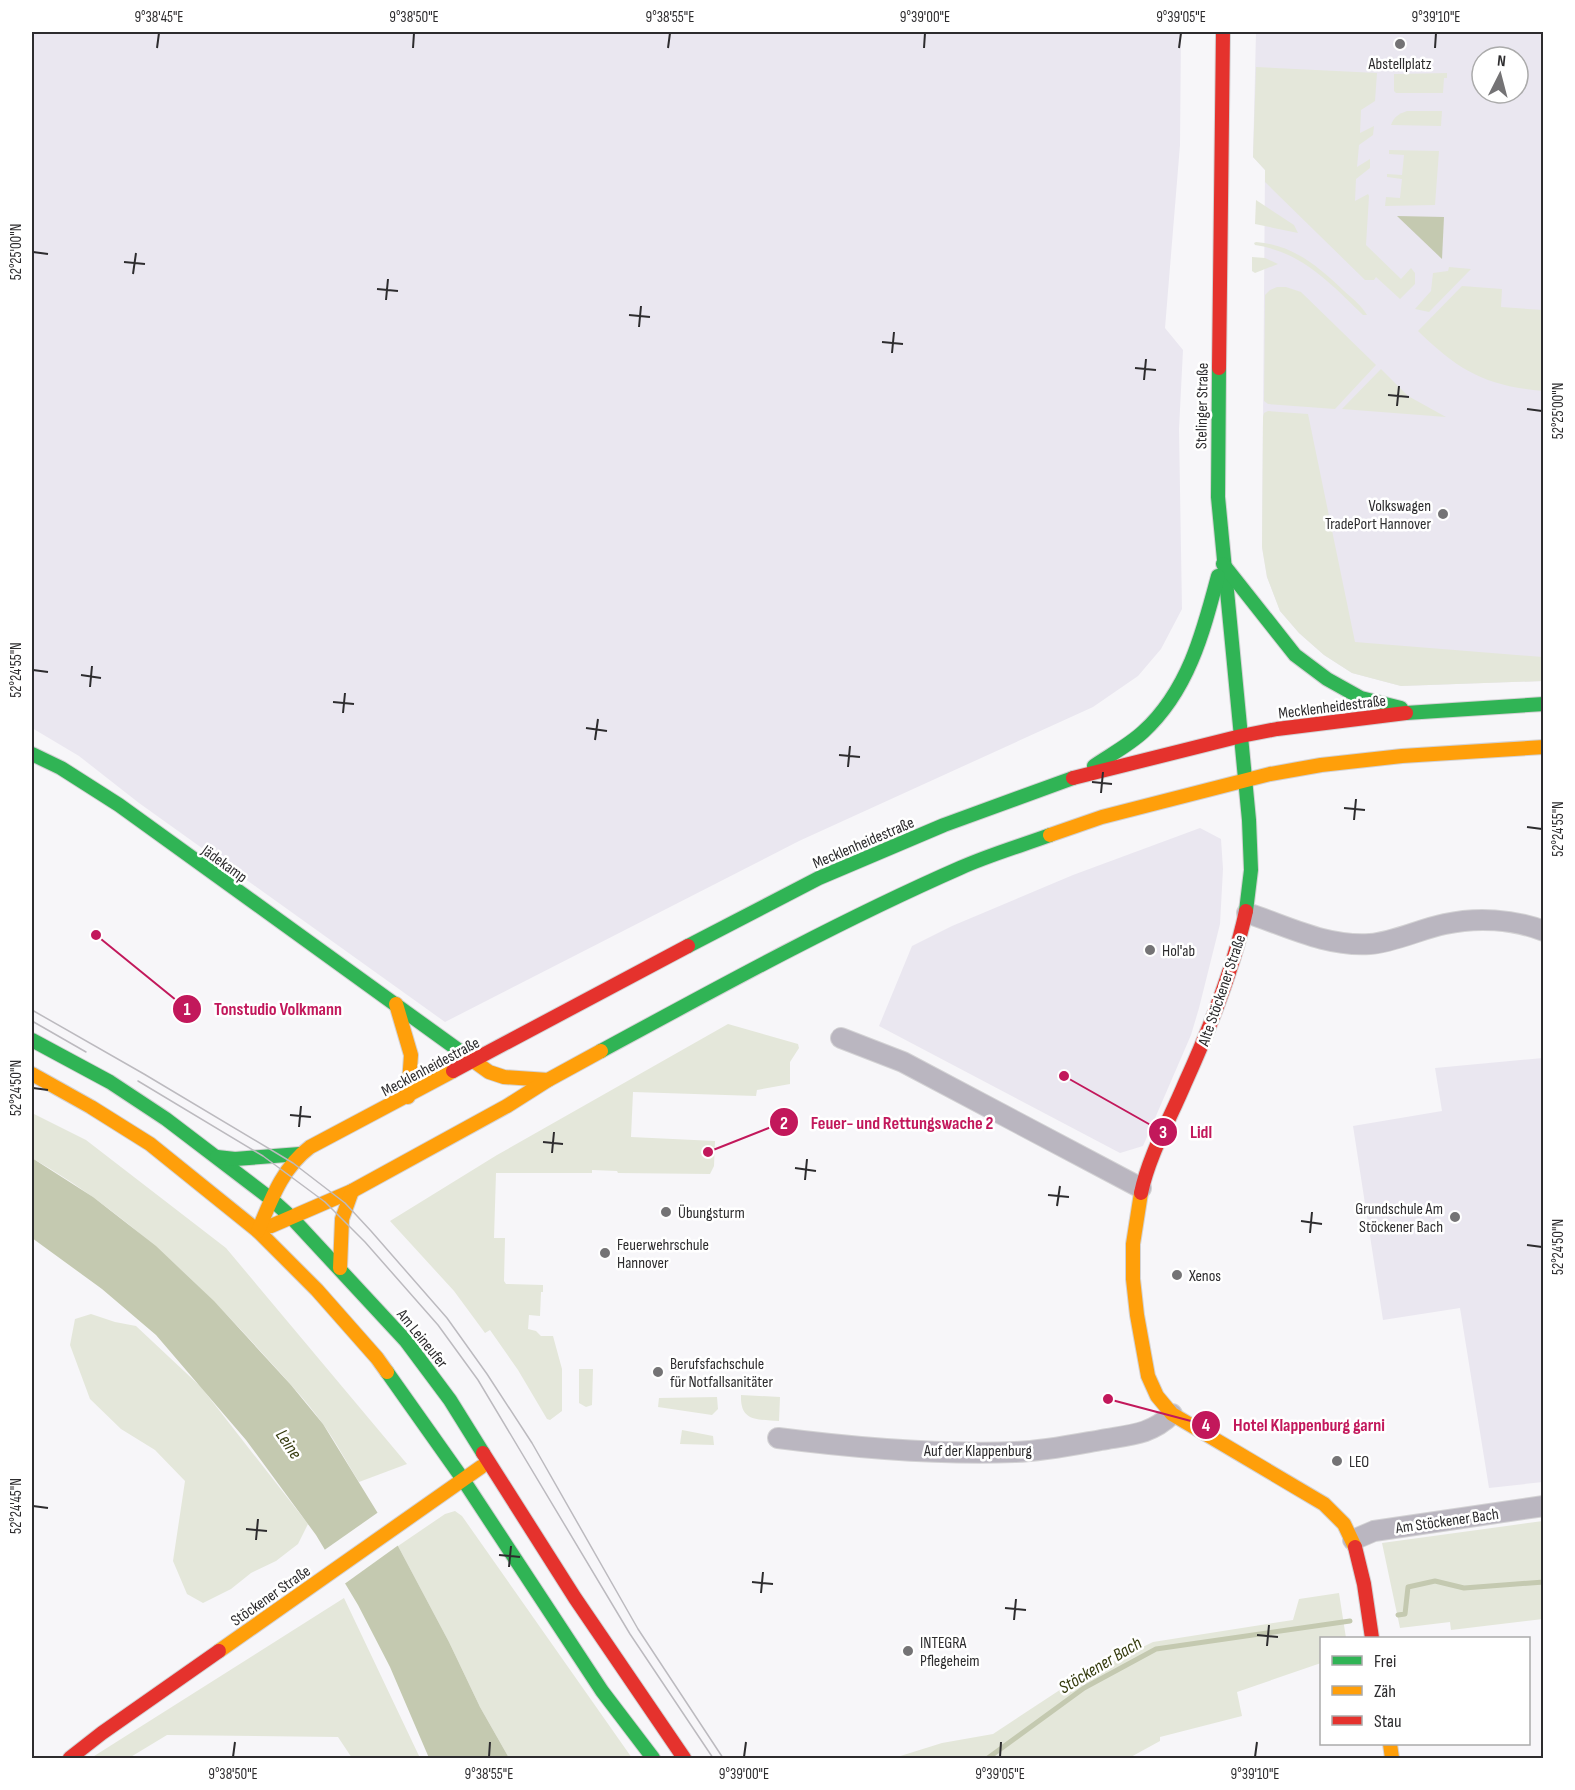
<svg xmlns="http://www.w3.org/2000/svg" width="1575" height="1790" viewBox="0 0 1575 1790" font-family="'Sofia Sans Condensed',sans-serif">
<rect width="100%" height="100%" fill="#f7f6f9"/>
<!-- built -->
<g fill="#eae7f0" fill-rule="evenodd">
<path d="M32,32h1149l-1,113 -15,183 18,22 -4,79 3,180 -21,40 -23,27 -45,31 -294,134 -354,181 -306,-219 -60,-47 -47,-28z"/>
<path d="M1256,32h287v649l-142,5 -49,-13 -28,-18 -25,-22 -19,-22 -13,-34 -5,-30 3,-377 -12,-13zM1482,57h36v36h-36z"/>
<path d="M1200,828l21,11 2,30 -3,55 -21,84 -8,27 -48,111 -23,7 -241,-127 33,-80 40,-20 121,-51z"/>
<path d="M1543,1058v424l-54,6 -29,-180 -77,12 -30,-194 89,-15 -7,-43z"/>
</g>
<!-- green -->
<g fill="#e4e7da">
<path d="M1256,67l121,6 -2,28 -14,9 -1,23 14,-7 -1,9 -14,10 -2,22 13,-8v9l-14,11 -1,22 13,-7 1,2 -3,49 35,34 10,-11 4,5v11l-15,15 -24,-22 -2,3h-9l-100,-98v-12l-12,-13z"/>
<path d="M1447,73v5h-3l-1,15h-47l-2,-2v-17z"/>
<path d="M1407,111h35l-1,15 -50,-1c3,-8 7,-11 16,-14z"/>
<path d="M1389,150l50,1 -4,54 -50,1 1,-9 14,1 2,-19 -15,-2v-3l15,1 2,-20 -15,-1z"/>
<path d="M1256,200l38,25 4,8 -43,-9z"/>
<path d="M1256,242c37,3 62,24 88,49 8,7 18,15 23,24h-4c-32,-31 -61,-63 -108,-70l-1,-2z"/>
<path d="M1252,257l13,1 13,6 -23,9 -3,-2z"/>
<path d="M1449,267l22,2 -42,43 -14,-3 16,-18 2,-18 15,-2z"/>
<path d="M1462,286l40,3 -1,18 42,3v81c-57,-5 -84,-20 -125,-60z"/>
<path d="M1277,287h9l15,5 75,73 -41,44 -67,-5 -4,-3 1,-106 5,-5z"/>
<path d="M1381,369l27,27 38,21 -104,-8z"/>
<path d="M1268,411l40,3 47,228 188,15v24l-142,5 -49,-13 -28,-18 -25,-22 -19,-22 -13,-34 -5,-30 1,-130 1,-4z"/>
<path d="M728,1024l70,20 1,4 -9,14v22l-33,6 -1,6 -123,-4 -2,45 84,4 -1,25 -4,8 -92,-1 -1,-2 -25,-1v3h-96l-2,65h11l-1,43 2,3 37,1v7h-2l-1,24 -11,-1 -1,14 8,2 5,5h12l9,33v42l-12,9 -3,-1 -29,-49 -28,-40 -5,3 -31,-42 -64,-70 107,-66z"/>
<path d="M32,1113l54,27 140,108 181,216 -48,18c-12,-19 -23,-40 -36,-58 -18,-25 -39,-47 -59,-69 -68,-76 -143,-146 -232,-197z"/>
<path d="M91,1314l24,8 21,4 65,61 107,137 -10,20 -22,17 -25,12 -20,16 -28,14 -16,-9 -14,-33 12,-80 -30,-31 -34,-21 -31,-30 -20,-54 5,-26z"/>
<path d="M579,1369h14l-1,36 -6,2 -7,-4z"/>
<path d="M741,1395l39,2 -1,24c-22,-2 -39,1 -38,-26z"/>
<path d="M717,1397l1,12 -6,6 -54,-8 1,-9z"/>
<path d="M682,1430l31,6 1,9 -34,-1z"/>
<path d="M455,1511l7,5 170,242h-123l-29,-51 -31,-65 -51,-96 47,-32z"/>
<path d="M1543,1521v98l-92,11 -1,-8 -50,6 -18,-85z"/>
<path d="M1339,1593l7,45h-24l-1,25 -84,29 5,24 -82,21v4l-31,17h-235l48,-15 51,-9 82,-54 78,-38 140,-22 6,-21z"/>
<path d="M344,1598l76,160h-68l-14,-21 -171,-2 -38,23h-38z"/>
</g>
<!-- water -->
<g fill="#c4c9b0">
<path d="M1397,216l47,1 -2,42z"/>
<path d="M32,1158l61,39 63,49 58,55 77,84 32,39 75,122 51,96 31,65 29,51h-80l-39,-91 -32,-62 -42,-70 -70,-95 -90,-105 -54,-46 -70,-51z"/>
</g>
<!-- pier -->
<path fill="#f7f6f9" d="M380,1511l20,33 -57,41 -20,-34z"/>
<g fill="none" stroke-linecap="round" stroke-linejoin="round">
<!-- stream -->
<g stroke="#c4c9b0" stroke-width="5">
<path d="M1398,1615l7,-1 3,-27 27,-6 29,7 80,-6"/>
<path d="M988,1758l96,-70 72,-39 194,-28"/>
</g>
<defs>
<g id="street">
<path d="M1247,913c40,13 79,34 123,31 25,-2 50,-15 75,-20 32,-7 68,-5 99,7"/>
<path d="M841,1038l62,24 238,126"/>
<path d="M778,1438c78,10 158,17 237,14 29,-1 58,-7 86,-12 28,-5 50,-5 71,-26"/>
<path d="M1353,1540l21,-9 170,-25"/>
</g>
<g id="fast">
<path d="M1219,368l-1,129 31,323 2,50 -5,41"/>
<path d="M1223,564l72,91 32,24 34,19 40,10"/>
<path d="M1406,713l138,-9"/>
<path d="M32,754l29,14 58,37 349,252"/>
<path d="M1094,766c16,-11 35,-21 49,-34 45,-41 60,-99 75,-156"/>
<path d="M688,946l131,-68 125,-53 129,-47"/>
<path d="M32,1040l78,42 56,37 105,80 20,18 115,124 44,59 33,53"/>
<path d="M601,1051c118,-64 236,-129 359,-183 29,-13 60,-22 90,-33"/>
<path d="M217,1157l18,2 65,-5"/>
<path d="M387,1372l75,106 140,213 51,67"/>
</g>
<g id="slow">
<path d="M1050,835l52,-18 168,-43 51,-9 81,-9 142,-9"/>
<path d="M396,1004l15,51 -3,42"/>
<path d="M468,1057l21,15 15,5 44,3"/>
<path d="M32,1074l59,33 59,37 108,87 59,59 60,68 10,14"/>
<path d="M1141,1193l-8,51v35l4,36 11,61 9,20 15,18 152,90 20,20 11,23"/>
<path d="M271,1226l81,-35 155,-85 41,-26 53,-29"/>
<path d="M258,1231c13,-31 24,-63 52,-84l143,-76"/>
<path d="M340,1268l2,-49 10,-28"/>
<path d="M219,1651l262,-184"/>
<path d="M1390,1744l2,14"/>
</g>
<g id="jam">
<path d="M1219,368l4,-336"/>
<path d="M1073,778l168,-42 36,-7 129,-16"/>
<path d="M453,1071l235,-125"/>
<path d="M1141,1193c8,-38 29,-74 44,-110 25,-55 48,-112 61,-172"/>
<path d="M483,1453l92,145 109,160"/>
<path d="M1355,1547l9,37 8,54"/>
<path d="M70,1758l32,-25 117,-82"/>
</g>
</defs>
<!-- street casing -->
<use href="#street" stroke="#d3d2d4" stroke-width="22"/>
<!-- fast casing -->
<use href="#fast" stroke="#d3d2d4" stroke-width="16"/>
<!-- slow casing -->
<use href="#slow" stroke="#d3d2d4" stroke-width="16"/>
<!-- jam casing -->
<use href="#jam" stroke="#d3d2d4" stroke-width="16"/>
<!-- street -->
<use href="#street" stroke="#bab6c0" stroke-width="20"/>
<!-- fast -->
<use href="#fast" stroke="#30b455" stroke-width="14"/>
<!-- slow -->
<use href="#slow" stroke="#ff9f0a" stroke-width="14"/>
<!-- jam -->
<use href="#jam" stroke="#e5322d" stroke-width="14"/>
<!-- tram -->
<g stroke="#bcbabf" stroke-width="1.5">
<path d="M32,1010l112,64 149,89 52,40 26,28 76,87 40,56 45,69 106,186 85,129"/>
<path d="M32,1021l54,31"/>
<path d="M138,1081l125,75 62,46 40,40 73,83 40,55 152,254 83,124"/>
</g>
</g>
<!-- ticks -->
<path fill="none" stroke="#2d2c2e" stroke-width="2" d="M157,48l2,-15M413,48l1,-15M668,48l2,-15M924,48l1,-15M1179,48l2,-15M1435,48l1,-15M33,252l15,2M124,262l21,2M133,274l3,-21M377,289l21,2M386,300l2,-21M629,315l21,2M639,327l2,-21M882,342l21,2M892,353l2,-21M1135,368l21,2M1144,380l2,-21M1388,395l21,2M1397,406l2,-20M1527,409l15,2M33,670l15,2M81,675l20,3M90,687l2,-21M333,702l21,2M343,713l2,-20M586,728l21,3M595,740l3,-21M839,755l21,2M848,767l2,-21M1092,782l20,2M1101,793l2,-21M1344,808l21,2M1354,820l2,-21M1527,827l15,2M33,1088l15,2M290,1115l21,2M299,1127l2,-21M543,1142l20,2M552,1153l2,-21M795,1168l21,3M805,1180l2,-21M1048,1195l21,2M1057,1206l3,-20M1301,1221l21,3M1310,1233l2,-21M1527,1245l15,2M33,1506l15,2M246,1529l21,2M256,1540l2,-21M499,1555l21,2M509,1567l2,-21M752,1582l21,2M761,1593l2,-21M1005,1608l21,2M1014,1620l2,-21M1257,1635l21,2M1267,1646l2,-21M233,1757l2,-15M489,1757l1,-15M744,1757l2,-15M1000,1757l1,-15M1255,1757l2,-15"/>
<!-- markers -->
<g fill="#747375" stroke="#fff" stroke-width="2">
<circle cx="1400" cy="44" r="6"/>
<circle cx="1443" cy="514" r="6"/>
<circle cx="1150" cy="950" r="6"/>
<circle cx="666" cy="1212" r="6"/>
<circle cx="1455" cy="1217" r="6"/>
<circle cx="605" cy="1253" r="6"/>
<circle cx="1177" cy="1275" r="6"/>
<circle cx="658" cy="1372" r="6"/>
<circle cx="1337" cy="1461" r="6"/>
<circle cx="908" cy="1651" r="6"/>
</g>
<g text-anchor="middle" stroke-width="5" stroke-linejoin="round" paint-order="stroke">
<!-- poi labels -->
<g font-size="16" fill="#2d2c2e" stroke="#fff" text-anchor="start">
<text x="1400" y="69" text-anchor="middle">Abstellplatz</text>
<text x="1431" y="511" text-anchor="end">Volkswagen<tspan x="1431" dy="18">TradePort Hannover</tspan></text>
<text x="1162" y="956">Hol'ab</text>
<text x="1443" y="1214" text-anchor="end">Grundschule Am<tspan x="1443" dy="18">Stöckener Bach</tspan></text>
<text x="678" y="1218">Übungsturm</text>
<text x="617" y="1250">Feuerwehrschule<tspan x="617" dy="18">Hannover</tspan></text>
<text x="1189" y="1281">Xenos</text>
<text x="670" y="1369">Berufsfachschule<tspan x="670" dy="18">für Notfallsanitäter</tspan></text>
<text x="1349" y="1467">LEO</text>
<text x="920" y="1648">INTEGRA<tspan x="920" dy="18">Pflegeheim</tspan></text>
</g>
<!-- street labels -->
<g font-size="16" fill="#2d2c2e" stroke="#fff">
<text transform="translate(1201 406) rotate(-89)" y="6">Stelinger Straße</text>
<text transform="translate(1332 706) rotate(-7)" y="6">Mecklenheidestraße</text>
<text transform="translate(863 842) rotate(-23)" y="6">Mecklenheidestraße</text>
<text transform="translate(225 863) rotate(36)" y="6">Jädekamp</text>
<text transform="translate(1221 990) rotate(-71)" y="6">Alte Stöckener Straße</text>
<text transform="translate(430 1066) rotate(-28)" y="6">Mecklenheidestraße</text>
<text transform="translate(423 1338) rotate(51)" y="6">Am Leineufer</text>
<text x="978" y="1456">Auf der Klappenburg</text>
<text transform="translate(1447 1520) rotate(-8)" y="6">Am Stöckener Bach</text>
<text transform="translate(270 1595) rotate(-35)" y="6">Stöckener Straße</text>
</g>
<!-- water labels -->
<g font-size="18" font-style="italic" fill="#353b0e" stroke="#fff">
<text transform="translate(289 1444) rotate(56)" y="6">Leine</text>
<text transform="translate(1100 1665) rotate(-31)" y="6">Stöckener Bach</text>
</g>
</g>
<!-- callouts -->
<path fill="none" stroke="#c2185b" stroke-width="2" d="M96 935L187 1009M708 1152L784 1122M1064 1076L1163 1132M1108 1399L1206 1425"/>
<g fill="#c2185b" stroke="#fff" stroke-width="2">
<circle cx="96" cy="935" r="6"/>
<circle cx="708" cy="1152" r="6"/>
<circle cx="1064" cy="1076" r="6"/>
<circle cx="1108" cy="1399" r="6"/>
<circle cx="187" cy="1009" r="15"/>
<circle cx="784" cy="1122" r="15"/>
<circle cx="1163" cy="1132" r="15"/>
<circle cx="1206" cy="1425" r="15"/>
</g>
<g font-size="18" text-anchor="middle" font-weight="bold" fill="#fff">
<text x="187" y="1015">1</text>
<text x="784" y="1129">2</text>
<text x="1163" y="1138">3</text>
<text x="1206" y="1431">4</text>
</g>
<g font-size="18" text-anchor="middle" font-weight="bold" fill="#c2185b" stroke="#fff" stroke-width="5" stroke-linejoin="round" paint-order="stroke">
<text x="278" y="1015">Tonstudio Volkmann</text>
<text x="902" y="1129">Feuer- und Rettungswache 2</text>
<text x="1201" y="1138">Lidl</text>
<text x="1309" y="1431">Hotel Klappenburg garni</text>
</g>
<!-- border -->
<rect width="1575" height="1790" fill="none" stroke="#ffffff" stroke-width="66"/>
<!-- legend -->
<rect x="1320" y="1637" width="210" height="108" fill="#ffffff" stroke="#ababab" stroke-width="1.5"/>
<rect x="1332" y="1656" width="30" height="9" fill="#30b455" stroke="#ababab" stroke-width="1.5"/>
<text x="1374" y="1667" font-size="18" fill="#2d2c2e">Frei</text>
<rect x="1332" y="1686" width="30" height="9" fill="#ff9f0a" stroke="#ababab" stroke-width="1.5"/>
<text x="1374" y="1697" font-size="18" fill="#2d2c2e">Zäh</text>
<rect x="1332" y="1716" width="30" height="9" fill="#e5322d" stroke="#ababab" stroke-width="1.5"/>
<text x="1374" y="1727" font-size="18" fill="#2d2c2e">Stau</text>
<!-- north arrow -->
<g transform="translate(1500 75) rotate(6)"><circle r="28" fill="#ffffff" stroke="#ababab" stroke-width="1.5"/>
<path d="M0-4.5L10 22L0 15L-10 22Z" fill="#747375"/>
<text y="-9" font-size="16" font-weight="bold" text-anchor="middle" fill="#2d2c2e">N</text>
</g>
<rect x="33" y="33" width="1509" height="1724" fill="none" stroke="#2d2c2e" stroke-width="2"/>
<g font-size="15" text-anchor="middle" fill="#2d2c2e">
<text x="159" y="22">9°38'45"E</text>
<text x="414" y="22">9°38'50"E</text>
<text x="670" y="22">9°38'55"E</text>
<text x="925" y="22">9°39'00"E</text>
<text x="1181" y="22">9°39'05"E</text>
<text x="1436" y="22">9°39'10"E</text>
<text transform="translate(16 252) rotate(-90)" y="5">52°25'00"N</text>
<text transform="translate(1558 411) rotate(-90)" y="5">52°25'00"N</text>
<text transform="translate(16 670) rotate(-90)" y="5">52°24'55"N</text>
<text transform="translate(1558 829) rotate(-90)" y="5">52°24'55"N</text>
<text transform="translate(16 1088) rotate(-90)" y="5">52°24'50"N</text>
<text transform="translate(1558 1247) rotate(-90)" y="5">52°24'50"N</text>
<text transform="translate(16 1506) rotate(-90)" y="5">52°24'45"N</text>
<text x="233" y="1779">9°38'50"E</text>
<text x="489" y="1779">9°38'55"E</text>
<text x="744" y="1779">9°39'00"E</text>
<text x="1000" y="1779">9°39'05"E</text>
<text x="1255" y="1779">9°39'10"E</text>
</g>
</svg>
